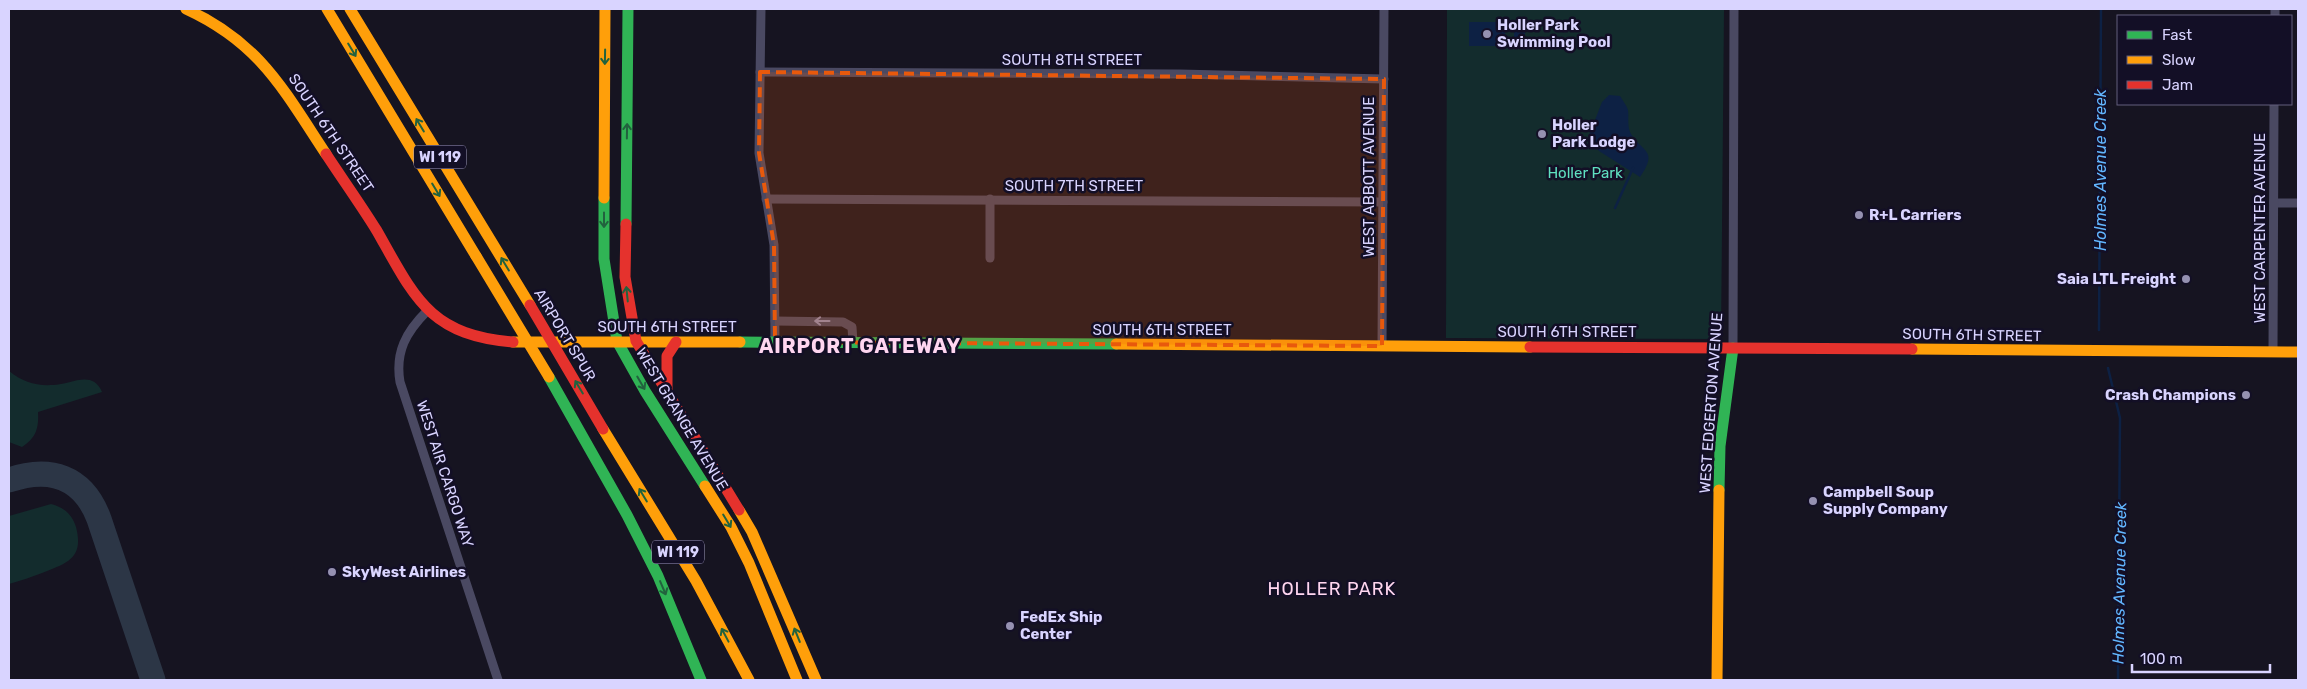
<svg xmlns="http://www.w3.org/2000/svg" width="2307" height="689" viewBox="0 0 2307 689" font-family="Rubik,sans-serif">
<rect width="100%" height="100%" fill="#161421"/>
<!-- green -->
<g fill="#132c2d">
<path d="M1447,9h277l-3,330 -275,-1z"/>
<path d="M9,371c14,11 26,15 44,14 18,0 39,-16 49,7l-64,20c1,16 -2,26 -16,35l-13,-5z"/>
<path d="M51,504c12,3 21,10 25,23 8,31 -8,36 -34,46 -11,4 -22,8 -33,11v-68z"/>
</g>
<!-- water -->
<g fill="#0d2144">
<rect x="1469" y="22" width="36" height="24"/>
<rect x="1514" y="23" width="11" height="22"/>
<path d="M1609,95l11,1c3,5 7,10 8,14 1,8 -1,17 3,24 11,18 28,16 9,43l-41,-26 -11,-13 14,-36z"/>
</g>
<g fill="none" stroke-linecap="round" stroke-linejoin="round">
<!-- stream -->
<g stroke="#0d2144" stroke-width="2.5">
<path d="M1615,208l18,-40"/>
<path d="M2099,330l2,-321"/>
<path d="M2108,368l12,50 -2,262"/>
</g>
<!-- taxiway -->
<path stroke="#2c3646" stroke-width="25" d="M9,480c41,-14 74,-4 90,39l54,161"/>
<!-- street -->
<g stroke="#4a4962" stroke-width="9">
<path d="M761,9l-2,144 15,92 1,97"/>
<path d="M2275,16v-7"/>
<path d="M760,72l420,2 204,5"/>
<path d="M766,199l617,3"/>
<path d="M2274,203h24"/>
<path d="M990,258v-59"/>
<path d="M427,311c-21,21 -32,41 -27,71l98,298"/>
<path d="M775,321l68,1 9,5 1,16"/>
<path d="M1382,346l2,-337"/>
<path d="M1733,348l1,-339"/>
<path d="M2273,352l1,-248"/>
</g>
<!-- fast -->
<g stroke="#30b455" stroke-width="11">
<path d="M604,198v61l13,82 28,50 60,95"/>
<path d="M626,224l2,-215"/>
<path d="M740,342l376,2"/>
<path d="M549,377l78,138 31,61 43,104"/>
<path d="M1719,490l1,-44 13,-98"/>
</g>
<!-- slow -->
<g stroke="#ff9f0a" stroke-width="11">
<path d="M186,9c74,34 97,80 140,145"/>
<path d="M327,9l149,247"/>
<path d="M350,9l180,296"/>
<path d="M604,198l1,-189"/>
<path d="M513,342h227"/>
<path d="M1116,344l414,3"/>
<path d="M1912,349l386,3"/>
<path d="M603,429l93,152 53,99"/>
<path d="M705,486l26,41 18,36 48,117"/>
<path d="M739,510l13,22 64,148"/>
<path d="M1717,680l2,-190"/>
</g>
<!-- jam -->
<g stroke="#e5322d" stroke-width="11">
<path d="M326,154c17,26 35,51 51,77 38,67 52,104 136,111"/>
<path d="M626,224l-1,53 11,64 103,169"/>
<path d="M1530,347l382,2"/>
<path d="M667,392v-36l9,-14"/>
</g>
<!-- slow-bridge -->
<path stroke="#ff9f0a" stroke-width="11" d="M476,256l73,121"/>
<!-- jam-bridge -->
<path stroke="#e5322d" stroke-width="11" d="M530,305l73,124"/>
</g>
<!-- one-way arrows -->
<defs><path id="oneway-shaft" d="M-6 0H5M1.5-3L5.5 0L1.5 3" fill="none" stroke-width="1.6" stroke-linecap="round" stroke-linejoin="round" transform="scale(1.25)"/></defs>
<g stroke="#22623e">
<use href="#oneway-shaft" transform="translate(352 50) rotate(59)"/>
<use href="#oneway-shaft" transform="translate(605 57) rotate(91)"/>
<use href="#oneway-shaft" transform="translate(420 125) rotate(-121)"/>
<use href="#oneway-shaft" transform="translate(627 131) rotate(-89)"/>
<use href="#oneway-shaft" transform="translate(436 190) rotate(59)"/>
<use href="#oneway-shaft" transform="translate(604 220) rotate(90)"/>
<use href="#oneway-shaft" transform="translate(505 264) rotate(-121)"/>
<use href="#oneway-shaft" transform="translate(627 294) rotate(-96)"/>
<use href="#oneway-shaft" transform="translate(641 383) rotate(60)"/>
<use href="#oneway-shaft" transform="translate(579 387) rotate(-121)"/>
<use href="#oneway-shaft" transform="translate(643 495) rotate(-121)"/>
<use href="#oneway-shaft" transform="translate(727 521) rotate(59)"/>
<use href="#oneway-shaft" transform="translate(663 588) rotate(67)"/>
<use href="#oneway-shaft" transform="translate(725 635) rotate(-118)"/>
<use href="#oneway-shaft" transform="translate(797 635) rotate(-112)"/>
</g>
<use stroke="#928eb0" href="#oneway-shaft" transform="translate(822 321) rotate(-180)"/>
<!-- marked area -->
<path fill="#e8590c" fill-opacity="0.2" stroke="#e8590c" stroke-width="4" stroke-dasharray="10 6" stroke-linejoin="round" d="M760,72l624,7 -2,267 -607,-4 -1,-97 -15,-92z"/>
<!-- markers -->
<g fill="#9591b1" stroke="#130f26" stroke-width="2">
<circle cx="1487" cy="34" r="5"/>
<circle cx="1542" cy="134" r="5"/>
<circle cx="1859" cy="215" r="5"/>
<circle cx="2186" cy="279" r="5"/>
<circle cx="2246" cy="395" r="5"/>
<circle cx="1813" cy="501" r="5"/>
<circle cx="332" cy="572" r="5"/>
<circle cx="1010" cy="626" r="5"/>
</g>
<g text-anchor="middle" stroke-width="5" stroke-linejoin="round" paint-order="stroke">
<!-- shield labels -->
<g fill="#130f26" stroke="#9e99be" stroke-width="1">
<rect x="414" y="145.5" width="52" height="23" rx="4"/>
<rect x="652" y="540.5" width="52" height="23" rx="4"/>
</g>
<g font-size="14" font-weight="bold" fill="#d9d4ff">
<text x="440" y="162">WI 119</text>
<text x="678" y="557">WI 119</text>
</g>
<!-- poi labels -->
<g font-size="15" font-weight="bold" fill="#d9d4ff" stroke="#130f26" text-anchor="start">
<text x="1497" y="30">Holler Park<tspan x="1497" dy="17">Swimming Pool</tspan></text>
<text x="1552" y="130">Holler<tspan x="1552" dy="17">Park Lodge</tspan></text>
<text x="1869" y="220">R+L Carriers</text>
<text x="2176" y="284" text-anchor="end">Saia LTL Freight</text>
<text x="2236" y="400" text-anchor="end">Crash Champions</text>
<text x="1823" y="497">Campbell Soup<tspan x="1823" dy="17">Supply Company</tspan></text>
<text x="342" y="577">SkyWest Airlines</text>
<text x="1020" y="622">FedEx Ship<tspan x="1020" dy="17">Center</tspan></text>
</g>
<!-- street labels -->
<g font-size="15" fill="#d9d4ff" stroke="#130f26">
<text x="1072" y="65">SOUTH 8TH STREET</text>
<text transform="translate(331 133) rotate(56)" y="5">SOUTH 6TH STREET</text>
<text transform="translate(1369 177) rotate(-90)" y="5">WEST ABBOTT AVENUE</text>
<text x="1074" y="191">SOUTH 7TH STREET</text>
<text transform="translate(2260 228) rotate(-90)" y="5">WEST CARPENTER AVENUE</text>
<text x="667" y="332">SOUTH 6TH STREET</text>
<text x="1162" y="335">SOUTH 6TH STREET</text>
<text x="1567" y="337">SOUTH 6TH STREET</text>
<text transform="translate(565 335) rotate(59)" y="5">AIRPORT SPUR</text>
<text transform="translate(1972 335) rotate(1)" y="5">SOUTH 6TH STREET</text>
<text transform="translate(1711 403) rotate(-86)" y="5">WEST EDGERTON AVENUE</text>
<text transform="translate(682 419) rotate(59)" y="5">WEST GRANGE AVENUE</text>
<text transform="translate(445 474) rotate(72)" y="5">WEST AIR CARGO WAY</text>
</g>
<!-- park labels -->
<g font-size="15" fill="#5fe0c0" stroke="#130f26">
<text x="1585" y="178">Holler Park</text>
</g>
<!-- water labels -->
<g font-size="16" font-style="italic" fill="#62b6ff" stroke="#130f26">
<text transform="translate(2100 170) rotate(-90)" y="6">Holmes Avenue Creek</text>
<text transform="translate(2119 583) rotate(-89)" y="6">Holmes Avenue Creek</text>
</g>
<!-- quarter labels -->
<g font-size="18" letter-spacing="1" fill="#ffd6f0" stroke="#130f26">
<text x="1332" y="595">HOLLER PARK</text>
</g>
<!-- district labels -->
<g font-size="20" font-weight="bold" letter-spacing="1" fill="#ffd6f0" stroke="#130f26">
<text x="860" y="353">AIRPORT GATEWAY</text>
</g>
</g>
<!-- border -->
<rect width="2307" height="689" fill="none" stroke="#d9d4ff" stroke-width="20"/>
<!-- legend -->
<rect x="2117" y="15" width="175" height="90" fill="#130f26" stroke="#625e7d"/>
<rect x="2127" y="31" width="25" height="8" fill="#30b455" stroke="#625e7d"/>
<text x="2162" y="40" font-size="15" fill="#d9d4ff">Fast</text>
<rect x="2127" y="56" width="25" height="8" fill="#ff9f0a" stroke="#625e7d"/>
<text x="2162" y="65" font-size="15" fill="#d9d4ff">Slow</text>
<rect x="2127" y="81" width="25" height="8" fill="#e5322d" stroke="#625e7d"/>
<text x="2162" y="90" font-size="15" fill="#d9d4ff">Jam</text>
<!-- scale -->
<path d="M2132 664v8h138v-8" fill="none" stroke="#d9d4ff" stroke-width="2.5"/>
<text x="2140" y="664" font-size="15" fill="#d9d4ff" stroke="#130f26" stroke-width="4" paint-order="stroke">100 m</text>
</svg>
